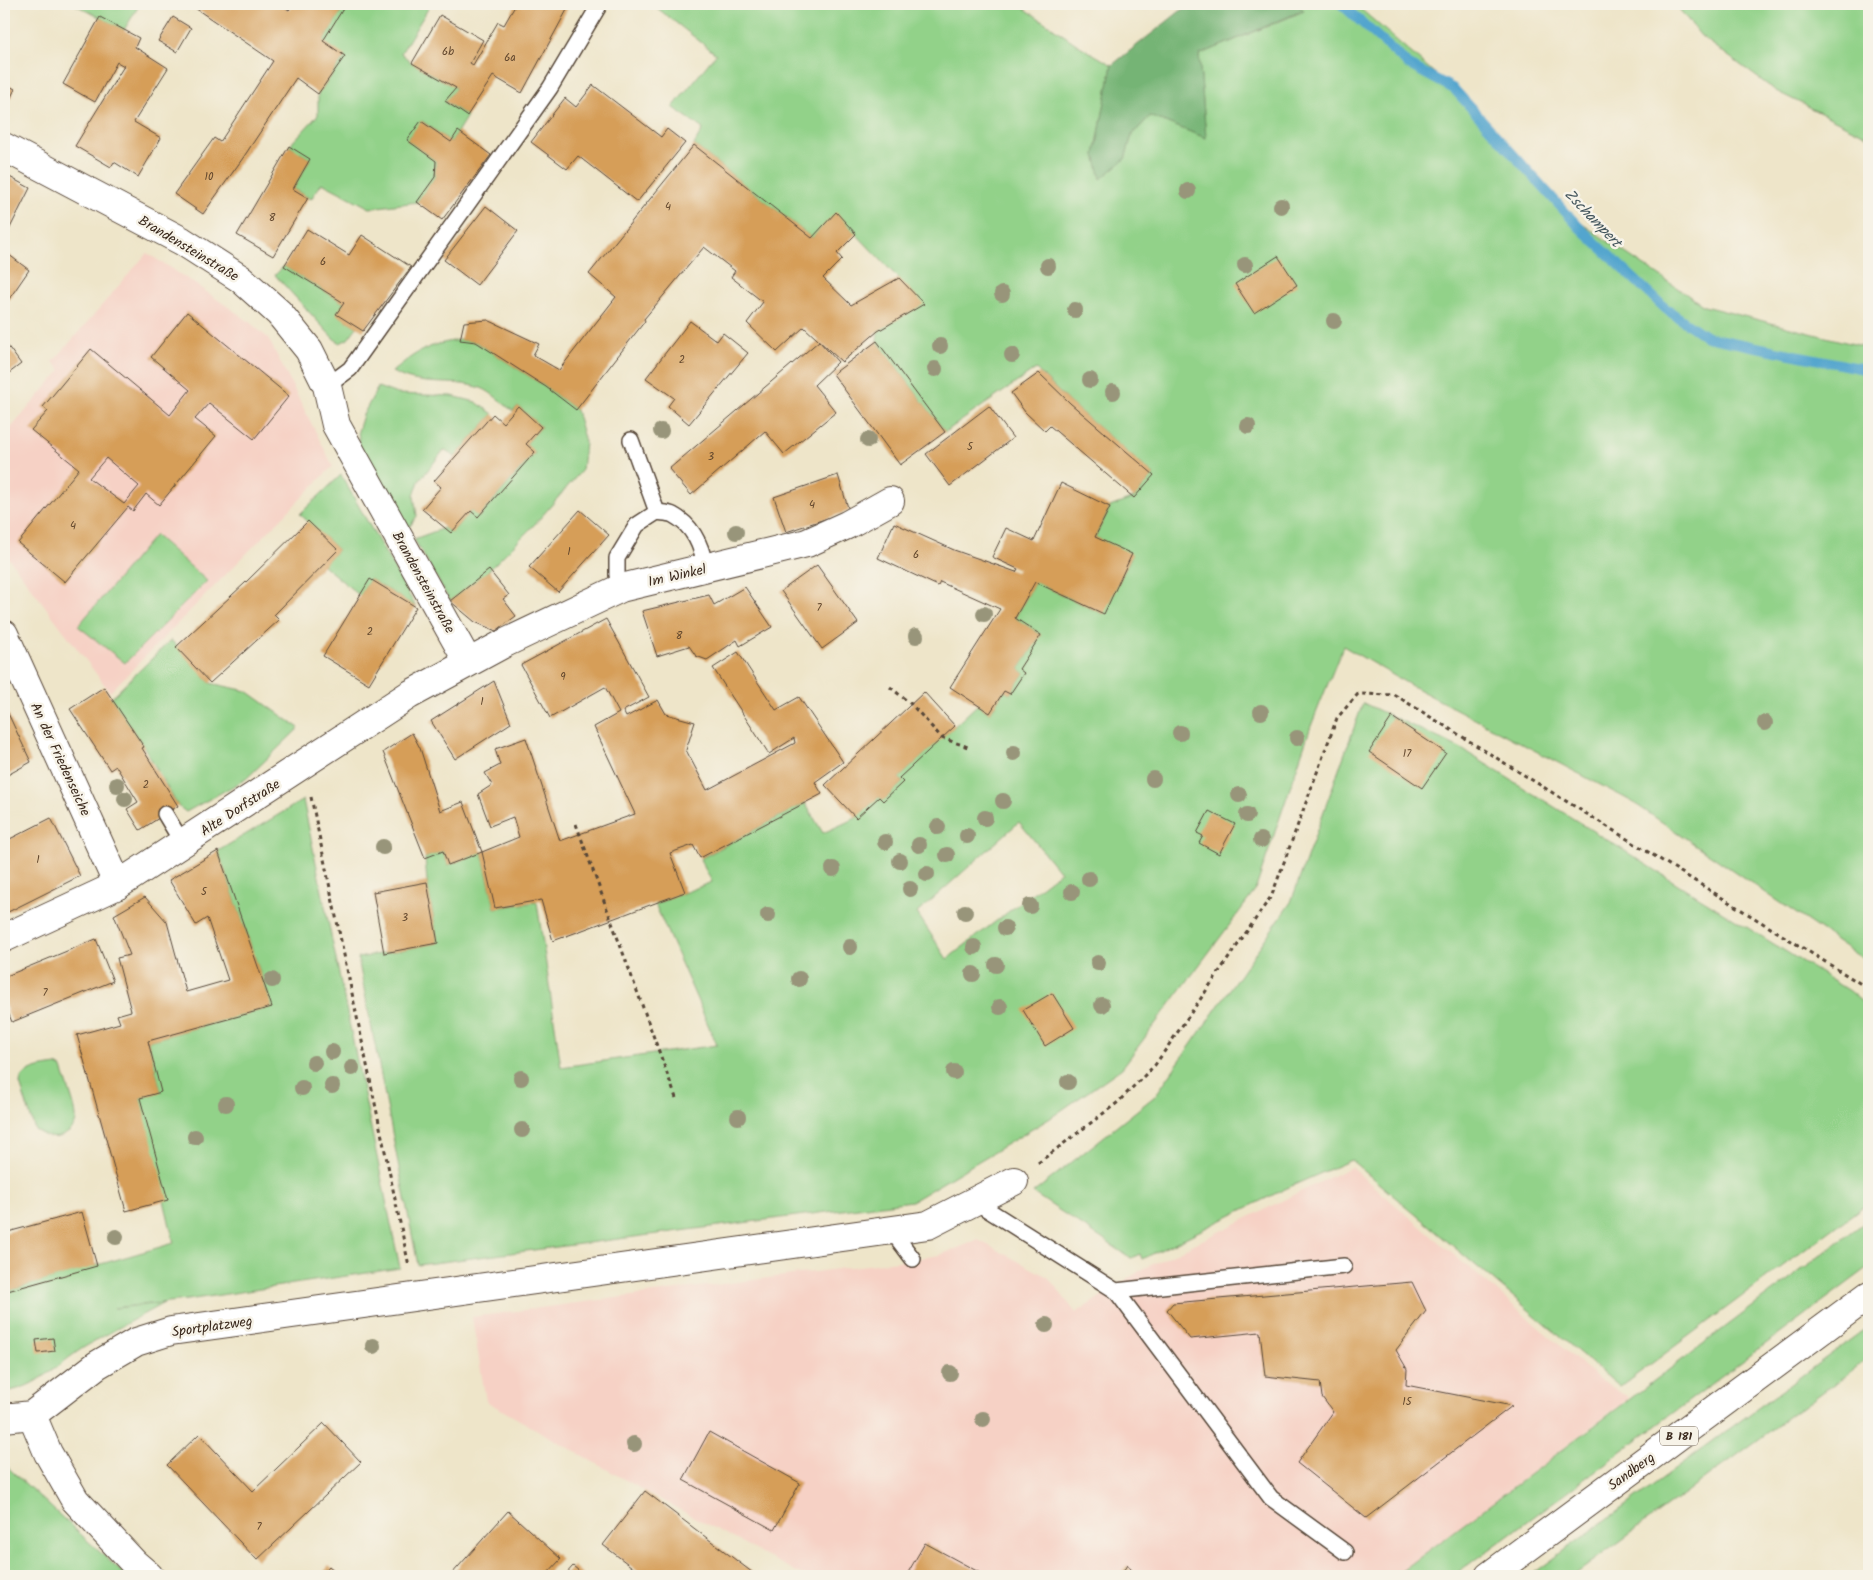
<svg xmlns="http://www.w3.org/2000/svg" width="1873" height="1580" viewBox="0 0 1873 1580" font-family="Kalam,sans-serif">
<rect width="100%" height="100%" fill="#f7f3e8"/>
<filter id="ink" filterUnits="userSpaceOnUse"><feTurbulence type="fractalNoise" baseFrequency=".02" numOctaves="2"/><feDisplacementMap in="SourceGraphic" scale="10" xChannelSelector="R" yChannelSelector="G"/><feConvolveMatrix kernelMatrix="1 2 1 2 8 2 1 2 1" color-interpolation-filters="sRGB"/></filter>
<filter id="wash" filterUnits="userSpaceOnUse"><feTurbulence type="fractalNoise" baseFrequency=".0096" numOctaves="4" result="noise"/><feDisplacementMap in="SourceGraphic" scale="20" xChannelSelector="R" yChannelSelector="G"/><feGaussianBlur stdDeviation="1.12" result="paint"/><feColorMatrix in="noise" values="0 0 0 0 0 0 0 0 0 0 0 0 0 0 0 0 0 1.4 0 .05"/><feComposite in="paint" operator="in"/></filter>
<g filter="url(#wash)">
<rect width="100%" height="100%" fill="#eee5c9"/>
<!-- built -->
<g fill="#f6d1c5">
<path d="M147,253l45,29 55,38 21,18 65,128 -223,226 -106,-140v-116l57,-66 -8,-8z"/>
<path d="M1351,1167l247,211 31,20 -234,178h-591l-159,-85 -159,-90 -14,-84 441,-58 27,-4 38,-15 70,37 28,36 65,-43z"/>
</g>
<!-- green -->
<g fill="#92d289" stroke="#667e54" fill-rule="evenodd">
<path d="M74,4h66l-16,26z"/>
<path d="M346,4h85l-30,49 11,10 44,25 -11,14 22,14 -16,26 -29,-21 -15,19 29,21 -1,16 -18,25 -47,6 -48,-25 -11,16 -18,-10 17,-30 -21,-13 29,-31v-21l27,-37 -22,-16z"/>
<path d="M652,4h366l60,41 34,20 -17,90 30,4 7,-24 18,-19 56,22 -7,-83 105,-44 -8,-7h59l124,108 90,103 40,27 95,64 165,42v615l-238,-162 -221,-116 -67,-39 -32,80 -56,165 -133,177 -73,51 -137,82 -494,64 -60,-307 80,-15 -11,-61 -2,-24 18,-7 5,14 34,-13 13,56 42,-6 24,165 156,-22 -62,-141 57,-22 -12,-23 105,-56 18,30 33,-15 23,-21 4,4 20,-19 -4,-4 78,-73 13,8 14,-22 6,3 14,-21 -5,-4 22,-34 -26,-17 20,-36 68,32 29,-59 -37,-18 15,-30 24,-9 20,-23 -84,-72 -34,-34 -91,63 -68,-91 1,-10 45,-27 -87,-91 -24,25 -118,-93 9,-16 -30,-22 43,-53zM1019,822l41,50 -113,87 -30,-46z"/>
<path d="M1675,4h194v133l-93,-46 -75,-55z"/>
<path d="M284,266l60,37 -7,11 20,13 -9,12 -8,4 -7,-5 -58,-63z"/>
<path d="M460,340l16,2 70,45 30,23 9,32 -3,28 -47,54 -46,46 -39,31 -36,-62 30,-11 7,5 20,-22 8,6 56,-64 -9,-9 15,-17 -23,-21 -5,5c-10,-7 -21,-19 -32,-23 -31,-10 -57,1 -89,-16 23,-20 37,-28 68,-32z"/>
<path d="M378,387l19,7 55,2 24,6 17,12 -38,43 -11,-7 -25,31 -5,15 3,20 -9,13 -48,-82 -2,-16 5,-16z"/>
<path d="M341,475l75,132 -46,-28 -10,17 -37,-31 15,-15 -38,-36z"/>
<path d="M155,535l52,46 -82,82 -47,-37z"/>
<path d="M171,640l39,43 37,8 52,37 -53,51 -60,33 -8,-6 -34,-59 -33,-49z"/>
<path d="M1363,703l97,45 389,243 20,17v194l-249,185 -269,-227 -64,28 -145,71 -2,-5 -9,4 -98,-65 122,-97 136,-194z"/>
<path d="M303,800l97,468 -213,32 -73,8 50,-5c-27,15 -54,29 -81,45 -28,18 -44,39 -79,44v-100l170,-49 -34,-145 21,-6 -13,-51 124,-34 -54,-156z"/>
<path d="M57,1065l5,3c3,11 14,39 14,49 1,13 -15,23 -27,20 -5,-1 -10,-5 -14,-7l-15,-46c1,-15 23,-17 37,-19z"/>
<path d="M1869,1219v48l-415,309h-59z"/>
<path d="M1869,1326v32l-296,218h-43z"/>
<path d="M4,1464l122,112h-122z"/>
</g>
<!-- forest -->
<path fill="#75b475" stroke="#586f4a" d="M1189,4h107l8,6 -105,45 7,83 -56,-22 -18,19 -7,24 -24,20 -6,-24 17,-90z"/>
<g fill="none" stroke-linecap="round" stroke-linejoin="round">
<!-- stream -->
<path stroke="#53a5ce" stroke-width="10" d="M1341,4l68,61 45,24 125,138 87,82 41,28 162,33"/>
</g>
<g id="blocks">
<!-- building -->
<g fill="#d69e59" fill-rule="evenodd">
<path d="M189,4h91l9,6 4,-6h53l-23,37 22,15 -27,38 -22,-16 -53,80 -40,56 -29,-20 40,-56 6,4 53,-81z"/>
<path d="M511,4h49l8,4 -46,85 -29,-17 -26,40 -22,-15 11,-13 -44,-25 28,-48 43,25 -13,23 3,2 25,-43 6,3 11,-19z"/>
<path d="M100,17l39,21 -4,9 33,21 -34,54 27,16 -23,39 -24,-15 -3,5 -36,-21 49,-80 -7,-4 -22,40 -32,-18z"/>
<path d="M173,17l18,11 -14,24 -19,-11z"/>
<path d="M4,83l11,6 -11,22z"/>
<path d="M593,85l68,52 6,-8 18,14 -48,59 -59,-46 -11,13 -36,-27 34,-44 11,9z"/>
<path d="M421,121l30,21 7,-11 33,24 -49,65 -25,-18 18,-25 1,-16 -29,-21z"/>
<path d="M694,145l118,93 24,-26 20,22 -19,19 5,6 -19,19 28,27 48,-27 25,26 -46,27 -36,31 -38,-35 -27,25 -30,-29 16,-21 -32,-25 4,-6 -31,-24 -60,72 1,2 -69,89 -30,-23 -70,-45 -16,-2 4,-18 24,-2 51,24 -6,11 26,15 57,-73 -27,-23z"/>
<path d="M289,146l21,13 -17,30 15,9 -35,58 -36,-21z"/>
<path d="M4,174l26,14 -26,52z"/>
<path d="M486,206l32,25 -41,54 -33,-25z"/>
<path d="M307,229l42,26 13,-20 49,32 -48,64 -27,-17 8,-11 -60,-37z"/>
<path d="M4,251l25,19 -22,32 -3,-2z"/>
<path d="M1278,256l19,29 -43,28 -19,-29z"/>
<path d="M187,312l102,84 -35,43 -45,-36 -14,16 21,17 -57,69 -13,-11 -13,17 -5,-4 -63,75 -47,-39 61,-74 -48,-39 17,-19 -5,-4 48,-58 79,66 20,-25 -39,-33zM106,458l33,28 -15,18 -35,-26z"/>
<path d="M690,321l27,20 6,-8 25,20 -59,71 -21,-18 6,-8 -28,-20z"/>
<path d="M4,341l17,23 -17,13z"/>
<path d="M819,341l19,21 -24,23 22,27 -52,42 -19,-23 -74,64 -22,-26z"/>
<path d="M877,341l68,91 -45,33 -67,-91z"/>
<path d="M1039,373l31,30 84,72 -20,23 -84,-72 -5,5 -20,-19 -14,-19z"/>
<path d="M518,406l23,21 -15,17 9,8 -57,65 -7,-6 -20,22 -29,-24 19,-22 -7,-6 59,-67 10,9z"/>
<path d="M989,406l24,32 -63,48 -24,-32z"/>
<path d="M838,475l11,36 -63,21 -12,-35z"/>
<path d="M1061,483l49,24 -15,30 37,17 -28,60 -69,-32 -20,36 26,17 -22,34 5,4 -14,21 -6,-3 -14,22 -40,-26 50,-78 -60,-27 -2,4 -60,-28 16,-35 60,27 62,22 2,-3 -26,-12 14,-29 28,13z"/>
<path d="M580,510l29,25 -51,57 -29,-25z"/>
<path d="M308,521l30,29 -64,65 5,5 -69,63 -34,-36 69,-64z"/>
<path d="M817,565l41,58 -36,26 -41,-58z"/>
<path d="M489,570l20,25 -6,4 13,17 -20,15 -21,-9 -25,-21z"/>
<path d="M370,579l46,28 -47,77 -46,-28z"/>
<path d="M745,587l27,40 -32,19 -3,-6 -30,20 -11,-4 -7,-10 -32,10 -15,-45 67,-16 5,10z"/>
<path d="M606,619l43,78 -26,14 3,6 32,-17 8,14 29,8 -9,28 21,40 88,-47 -1,-5 -25,16 -56,-86 25,-16 38,58 23,-13 44,65 -28,20 7,12 -122,64 -7,-13 -23,8 15,39 -132,49 -12,-41 -46,8 -13,-56 37,-15 -6,-20 -23,9 -12,-32 14,-9 -7,-12 15,-8 -5,-16 31,-11 34,103 75,-27 -41,-87 25,-14 -14,-26 -55,31 -29,-53z"/>
<path d="M494,681l17,42 -56,36 -24,-38z"/>
<path d="M104,687l40,60 -2,1 36,58 -38,24 -13,-21 11,-7 -22,-36 -6,4 -40,-61z"/>
<path d="M924,692l31,34 -56,52 4,4 -20,19 -4,-4 -23,21 -31,-33z"/>
<path d="M4,705l27,57 -27,15z"/>
<path d="M1392,717l54,36 -24,35 -53,-36z"/>
<path d="M412,733l8,15 20,63 23,-9 19,50 -34,13 -5,-14 -18,7 -42,-106z"/>
<path d="M1209,811l26,13 -16,30 -20,-11 4,-7 -6,-3z"/>
<path d="M51,818l29,58 -76,38v-72z"/>
<path d="M218,851l54,156 -124,34 13,51 -21,6 28,102 -42,11 -49,-176 43,-12 -3,-8 14,-4 -14,-53 13,-3 -16,-40 31,-18 22,25 19,70 42,-12 -21,-62 -11,7 -27,-45z"/>
<path d="M427,882l11,61 -54,10 -11,-61z"/>
<path d="M96,939l17,42 -101,41 -8,-19v-26z"/>
<path d="M1052,993l22,35 -29,18 -22,-36z"/>
<path d="M82,1212l15,54 -93,26v-59z"/>
<path d="M1412,1282l14,29 -30,39 11,19 -1,16 106,21 -146,112 -69,-55 36,-51 -11,-15 -2,-15 -55,-6 -5,-44 -70,7 -23,-29 6,-7z"/>
<path d="M53,1338l2,13 -17,2 -2,-13z"/>
<path d="M324,1423l37,39 -104,98 -90,-95 32,-31 54,57z"/>
<path d="M709,1432l91,51 -26,47 -91,-50z"/>
<path d="M645,1491l112,85h-113l-41,-31z"/>
<path d="M508,1511l53,48 -16,17h-95z"/>
<path d="M925,1543l61,33h-80z"/>
<path d="M1127,1565l8,11h-15z"/>
<path d="M329,1566l12,10h-21z"/>
<path d="M573,1566l12,10h-21z"/>
</g>
</g>
</g>
<g filter="url(#ink)">
<use href="#blocks" fill-opacity="0" stroke="#564638" stroke-width="1"/>
<g fill="none" stroke-linecap="round" stroke-linejoin="round">
<defs>
<g id="lane">
<path d="M327,386l23,-17 200,-281 50,-84"/>
<path d="M631,440l26,72"/>
<path d="M621,588l-4,-13v-17l20,-33 20,-13c5,1 12,1 16,3 21,11 29,32 33,54"/>
<path d="M165,814l18,30"/>
<path d="M974,1201l142,90 228,-25"/>
<path d="M891,1230l22,29"/>
<path d="M1116,1291l155,207 74,54"/>
</g>
<g id="street">
<path d="M4,147l178,94 59,38 38,34 30,37 18,36 9,39 132,237"/>
<path d="M4,634l114,251"/>
<path d="M4,938l114,-53 291,-190 96,-52 116,-55 186,-45 40,-18 43,-24"/>
<path d="M32,1415l16,38 27,47 60,64 14,12"/>
<path d="M4,1418l28,-3 65,-50 39,-23 35,-11 757,-106 86,-44"/>
</g>
<path id="primary" d="M1489,1576l380,-281"/>
</defs>
<!-- lane casing -->
<use href="#lane" stroke="#564638" stroke-width="18"/>
<!-- street casing -->
<use href="#street" stroke="#564638" stroke-width="30"/>
<!-- primary casing -->
<use href="#primary" stroke="#564638" stroke-width="30"/>
<!-- path -->
<g stroke="#564638" stroke-width="3" stroke-dasharray="4 4" stroke-linecap="butt">
<path d="M890,687l21,17 31,34 26,9"/>
<path d="M311,797l98,469"/>
<path d="M576,824l100,274"/>
<path d="M1038,1163l79,-60 38,-38 117,-170 65,-177 21,-24 37,1 474,294"/>
</g>
<!-- lane -->
<use href="#lane" stroke="#fff" stroke-width="15"/>
<!-- street -->
<use href="#street" stroke="#fff" stroke-width="28"/>
<!-- primary -->
<use href="#primary" stroke="#fff" stroke-width="28"/>
</g>
<!-- trees -->
<g fill="#98957a">
<circle cx="1188" cy="191" r="8"/>
<circle cx="1281" cy="206" r="8"/>
<circle cx="1245" cy="265" r="8"/>
<circle cx="1048" cy="266" r="8"/>
<circle cx="1002" cy="294" r="8"/>
<circle cx="1075" cy="310" r="8"/>
<circle cx="1334" cy="321" r="8"/>
<circle cx="940" cy="346" r="8"/>
<circle cx="1012" cy="355" r="8"/>
<circle cx="935" cy="369" r="8"/>
<circle cx="1090" cy="380" r="8"/>
<circle cx="1113" cy="392" r="8"/>
<circle cx="1248" cy="426" r="8"/>
<circle cx="661" cy="431" r="8"/>
<circle cx="868" cy="440" r="8"/>
<circle cx="736" cy="532" r="8"/>
<circle cx="984" cy="614" r="8"/>
<circle cx="916" cy="636" r="8"/>
<circle cx="1261" cy="712" r="8"/>
<circle cx="1765" cy="723" r="8"/>
<circle cx="1180" cy="733" r="8"/>
<circle cx="1297" cy="738" r="8"/>
<circle cx="1014" cy="753" r="8"/>
<circle cx="1153" cy="779" r="8"/>
<circle cx="117" cy="785" r="8"/>
<circle cx="1239" cy="795" r="8"/>
<circle cx="125" cy="799" r="8"/>
<circle cx="1003" cy="801" r="8"/>
<circle cx="1247" cy="815" r="8"/>
<circle cx="985" cy="818" r="8"/>
<circle cx="938" cy="827" r="8"/>
<circle cx="967" cy="836" r="8"/>
<circle cx="1261" cy="840" r="8"/>
<circle cx="885" cy="842" r="8"/>
<circle cx="919" cy="845" r="8"/>
<circle cx="383" cy="847" r="8"/>
<circle cx="947" cy="855" r="8"/>
<circle cx="900" cy="861" r="8"/>
<circle cx="833" cy="869" r="8"/>
<circle cx="927" cy="874" r="8"/>
<circle cx="1089" cy="879" r="8"/>
<circle cx="910" cy="889" r="8"/>
<circle cx="1072" cy="892" r="8"/>
<circle cx="1030" cy="906" r="8"/>
<circle cx="965" cy="912" r="8"/>
<circle cx="768" cy="915" r="8"/>
<circle cx="1005" cy="928" r="8"/>
<circle cx="850" cy="947" r="8"/>
<circle cx="974" cy="947" r="8"/>
<circle cx="1098" cy="963" r="8"/>
<circle cx="996" cy="965" r="8"/>
<circle cx="973" cy="974" r="8"/>
<circle cx="799" cy="979" r="8"/>
<circle cx="272" cy="980" r="8"/>
<circle cx="1102" cy="1005" r="8"/>
<circle cx="1000" cy="1007" r="8"/>
<circle cx="332" cy="1052" r="8"/>
<circle cx="314" cy="1063" r="8"/>
<circle cx="352" cy="1068" r="8"/>
<circle cx="954" cy="1072" r="8"/>
<circle cx="521" cy="1078" r="8"/>
<circle cx="1068" cy="1082" r="8"/>
<circle cx="332" cy="1086" r="8"/>
<circle cx="302" cy="1088" r="8"/>
<circle cx="226" cy="1104" r="8"/>
<circle cx="738" cy="1117" r="8"/>
<circle cx="522" cy="1130" r="8"/>
<circle cx="195" cy="1137" r="8"/>
<circle cx="116" cy="1237" r="8"/>
<circle cx="1046" cy="1325" r="8"/>
<circle cx="373" cy="1346" r="8"/>
<circle cx="950" cy="1373" r="8"/>
<circle cx="983" cy="1419" r="8"/>
<circle cx="634" cy="1444" r="8"/>
</g>
</g>
<g text-anchor="middle" stroke-width="5" stroke-linejoin="round" paint-order="stroke">
<!-- number labels -->
<g font-size="11" fill="#62472d">
<text x="448" y="55">6b</text>
<text x="510" y="61">6a</text>
<text x="209" y="180">10</text>
<text x="668" y="210">4</text>
<text x="272" y="221">8</text>
<text x="323" y="265">6</text>
<text x="682" y="363">2</text>
<text x="970" y="450">5</text>
<text x="711" y="460">3</text>
<text x="812" y="508">4</text>
<text x="73" y="529">4</text>
<text x="569" y="555">1</text>
<text x="916" y="558">6</text>
<text x="819" y="611">7</text>
<text x="370" y="635">2</text>
<text x="679" y="639">8</text>
<text x="563" y="680">9</text>
<text x="482" y="705">1</text>
<text x="1407" y="757">17</text>
<text x="146" y="788">2</text>
<text x="38" y="863">1</text>
<text x="204" y="895">5</text>
<text x="405" y="921">3</text>
<text x="45" y="996">7</text>
<text x="1407" y="1405">15</text>
<text x="259" y="1530">7</text>
</g>
<!-- shield labels -->
<rect fill="#f7f3e8" stroke="#73665b" stroke-width="1" x="1660" y="1426.5" width="38" height="19" rx="4"/>
<g font-size="12" font-weight="bold" fill="#3b2a1e">
<text x="1679" y="1440">B 181</text>
</g>
<!-- street labels -->
<g font-size="14" fill="#3b2a1e" stroke="#f7f3e8">
<text transform="translate(189 248) rotate(31)" y="5">Brandensteinstraße</text>
<text transform="translate(677 575) rotate(-13)" y="5">Im Winkel</text>
<text transform="translate(424 582) rotate(61)" y="5">Brandensteinstraße</text>
<text transform="translate(61 759) rotate(65)" y="5">An der Friedenseiche</text>
<text transform="translate(240 807) rotate(-33)" y="5">Alte Dorfstraße</text>
<text transform="translate(212 1326) rotate(-8)" y="5">Sportplatzweg</text>
<text transform="translate(1631 1471) rotate(-36)" y="5">Sandberg</text>
</g>
<!-- water labels -->
<g font-size="15" font-style="italic" fill="#43555c" stroke="#f7f3e8">
<text transform="translate(1593 218) rotate(46)" y="5">Zschampert</text>
</g>
</g>
<!-- margin -->
<rect width="1873" height="1580" fill="none" stroke="#f7f3e8" stroke-width="20"/>
</svg>
